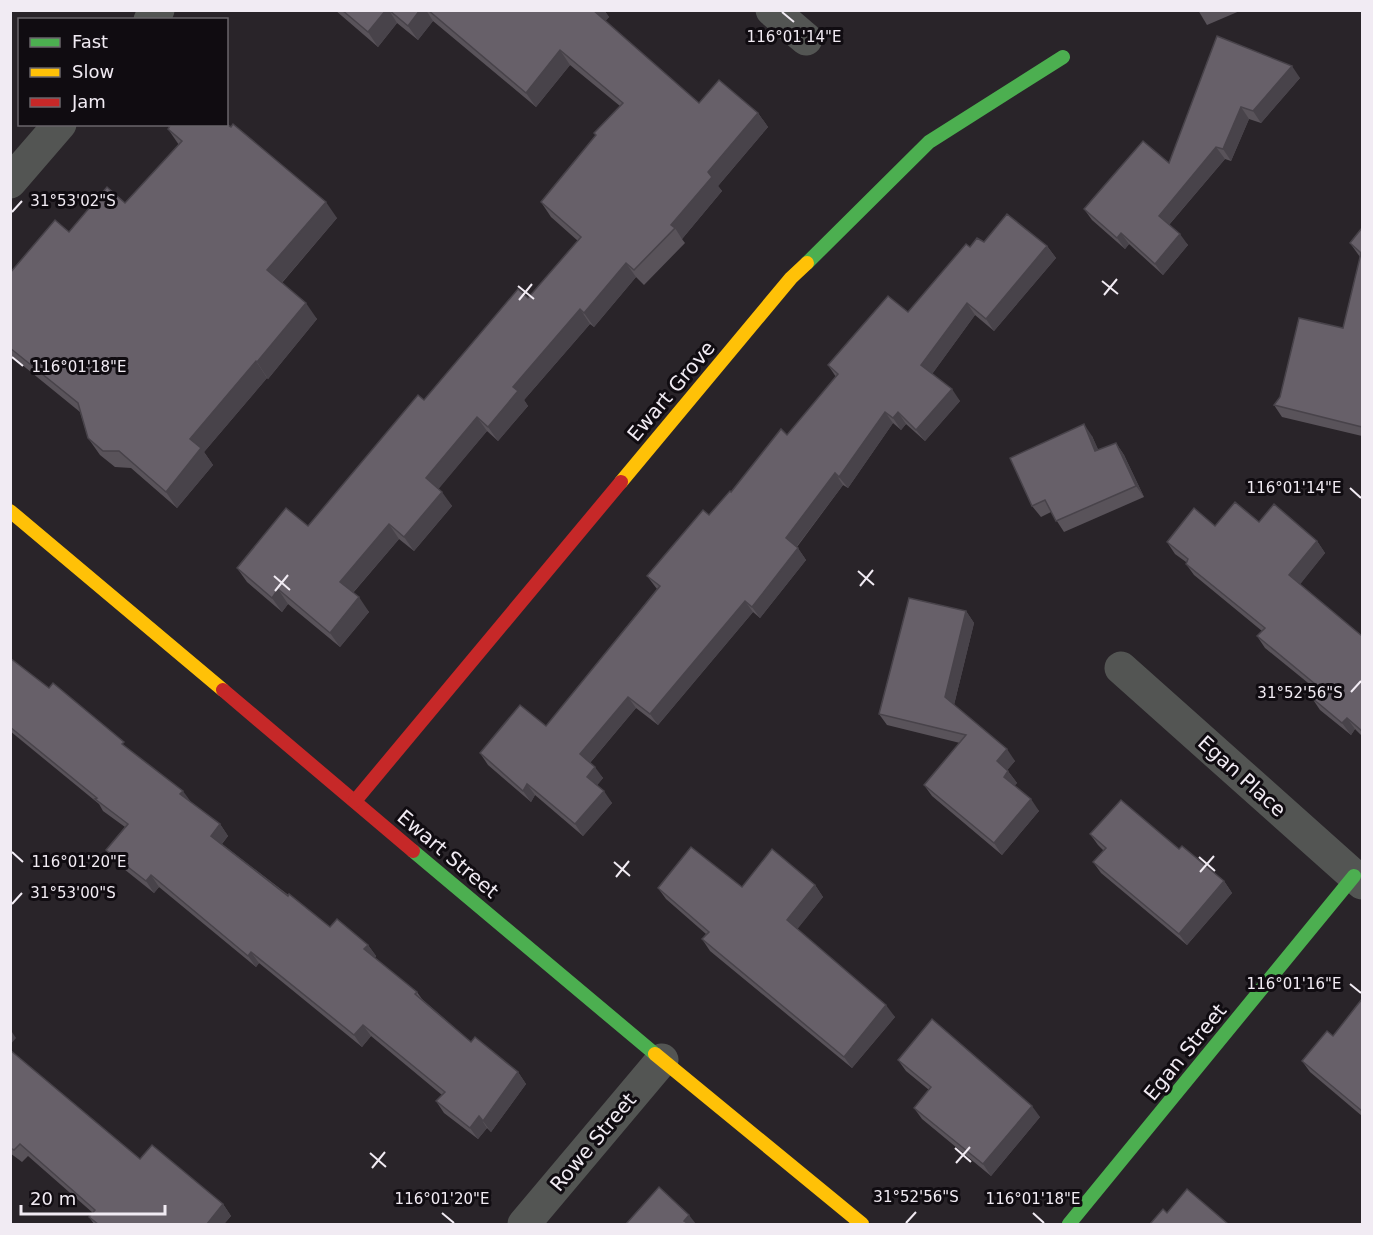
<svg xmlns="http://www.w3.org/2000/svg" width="1373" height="1235" viewBox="0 0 1373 1235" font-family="'DejaVu Sans',sans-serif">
<rect width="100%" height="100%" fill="#292429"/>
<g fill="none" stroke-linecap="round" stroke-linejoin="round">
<!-- street -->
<g stroke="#535553" stroke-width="33">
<path d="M772,10l34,29"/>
<path d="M150,20l8,-10"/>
<path d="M10,182l50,-58"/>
<path d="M1121,668l241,215"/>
<path d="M524,1224l138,-164"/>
</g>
<!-- fast -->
<g stroke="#4caf50" stroke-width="14">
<path d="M807,263l122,-121 134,-85"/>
<path d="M413,851l242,203"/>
<path d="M1069,1224l285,-348"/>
</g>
<!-- slow -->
<g stroke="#ffc107" stroke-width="14">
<path d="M621,482l170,-204 16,-15"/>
<path d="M10,511l213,179"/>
<path d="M655,1054l207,170"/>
</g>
<!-- jam -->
<g stroke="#c62828" stroke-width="14">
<path d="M223,690l190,161"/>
<path d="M355,801l266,-319"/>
</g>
</g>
<!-- wall -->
<g fill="#59535a">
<path d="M335,10h269l5,7 -4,4 94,82 59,10 10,14 -50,59 4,5 -40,48 3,4 -41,42 -8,-8 -42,50 -4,-3 -66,76 4,6 -30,35 -11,-10 -49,58 14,17 -38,45 -15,-12 -46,54 16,19 -29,35 -52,-43 -6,8 -35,-30 -10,-14 71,-42 116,-126 104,-102 50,-57 -27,-24 -10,-15 55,-67 -2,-2 26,-27 -50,-41 -34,42 -103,-86 -15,19 -21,-17 -19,24z"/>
<path d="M1198,10h44l-35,15z"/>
<path d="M1217,36l83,42 -39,45 -12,-4 -18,42 -6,-2 -56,66 19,20 -25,30 -34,-31 -4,5 -33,-29 -8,-11 85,-46z"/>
<path d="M168,129l169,89 -55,65 35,36 -49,60 -1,-1 -63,74 9,13 -36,43 -46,-40 -16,-1 -15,-12 -12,-17 -8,-26 -70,-57v-82l59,-41 56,-29 54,-58z"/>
<path d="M1362,228v208l-80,-19 -8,-12 69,-77 17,-71 -10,-14z"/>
<path d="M984,242l63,4 9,12 -62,73 -19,-16 -43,59 28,27 -35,40 -19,-17 -5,6 -8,-7 -45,65 -5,-3 -46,62 9,13 -46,58 -7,-6 -95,113 -22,-17 -46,55 13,15 -6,7 15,18 -29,33 -48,-41 -4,7 -43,-37 -8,-12 66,-27 111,-137 -10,-13 62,-61 78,-80 49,-58 -8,-12 80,-53 62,-65z"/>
<path d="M1092,436l6,14 18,-7 8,12 20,42 -80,35 -13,-20 -10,5 -9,-11z"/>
<path d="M1259,522l58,19 8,12 -25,31 62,52v100l-7,-7 -4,6 -31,-25 -8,-12 6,-7 -53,-43 -8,-12 5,-5 -68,-56 -8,-11v-2l-11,-8 -8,-12 48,-16z"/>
<path d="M966,611l8,12 -20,82 61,56 -8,9 10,13 -3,3 25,25 -37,44 -70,-59 -8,-11 36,-42 -73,-18 -8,-11z"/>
<path d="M10,658l119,92 62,52 29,22 8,12 -6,8 108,83 38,18 8,11 -1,2 42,34 5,7 49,43 47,30 8,12 -35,48 -4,-4 -9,11 -34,-26 -8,-12 6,-6 -71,-59 -9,11 -103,-84 -3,4 -97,-80 -5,6 -40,-32 -8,-11 19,-23 -22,-16 -4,-7 -89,-73z"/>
<path d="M1090,834l89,15 45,32 8,12 -45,52 -86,-72 -8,-11 11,-11 -6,-6z"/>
<path d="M815,885l8,12 -26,32 98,88 -43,51 -142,-117 -8,-12 4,-5 -40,-35 -8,-11z"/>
<path d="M1362,999v117l-52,-44 -8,-11 31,-25z"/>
<path d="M10,1050l130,109 83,45 8,12 -7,8h-130l-5,-7 4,-4 -65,-57 -6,6 -12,-9z"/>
<path d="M898,1060l142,57 -49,59 -69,-57 -8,-11 15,-18 -23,-19z"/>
</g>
<!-- shaded-wall -->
<g fill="#48434a">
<path d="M386,10h3l8,13 -19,24 -10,-15z"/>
<path d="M420,10h6l7,11 -15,19 -10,-14z"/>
<path d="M593,10h11l5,7 -6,7z"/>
<path d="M560,50l10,15 -34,42 -10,-14z"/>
<path d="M1292,66l8,12 -39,45 -8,-12z"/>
<path d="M1241,107l8,12 -18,42 -8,-12z"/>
<path d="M758,113l10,14 -50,59 4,5 -40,48 -7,-11 -4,-3 37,-53z"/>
<path d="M1216,147l9,12 -58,68 -8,-11z"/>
<path d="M326,202l11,16 -59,69 -11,-17z"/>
<path d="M1121,233l8,11 -4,5 -8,-11z"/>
<path d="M1180,234l8,11 -25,30 -8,-11z"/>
<path d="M1047,246l9,12 -62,73 -8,-12z"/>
<path d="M626,263l10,14 -42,50 -10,-14z"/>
<path d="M306,303l11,16 -49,60 -11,-17z"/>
<path d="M967,303l8,12 -45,62 -9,-12z"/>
<path d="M580,309l10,15 -66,76 4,6 -30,35 -10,-14 25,-40z"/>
<path d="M256,361l11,17 -63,74 9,13 -36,43 -11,-16 24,-53z"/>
<path d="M952,389l8,12 -35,40 -9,-11z"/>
<path d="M885,412l8,11 -45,65 -9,-11z"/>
<path d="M898,412l8,12 -5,6 -8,-12z"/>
<path d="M477,417l10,14 -51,61 -10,-14z"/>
<path d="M1084,424l8,12 12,26 -9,-11z"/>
<path d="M1116,443l8,12 20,42 -8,-11z"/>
<path d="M835,473l8,12 -49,65 -8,-12z"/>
<path d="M442,492l10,14 -38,45 -10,-14z"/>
<path d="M389,524l10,15 -49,57 -10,-14z"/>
<path d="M1317,541l8,12 -27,34 -9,-12z"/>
<path d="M798,548l8,12 -46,58 -8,-11z"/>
<path d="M278,589l10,15 -6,8 -10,-14z"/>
<path d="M359,597l10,15 -29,35 -10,-14z"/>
<path d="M745,601l8,11 -95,113 -8,-11z"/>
<path d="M966,611l8,12 -21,86 -8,-12z"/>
<path d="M628,697l8,11 -48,57 -8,-11z"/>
<path d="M1347,718l8,11 -4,6 -9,-12z"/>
<path d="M1007,749l8,12 -10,12 -8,-12z"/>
<path d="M595,767l8,11 -8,10 -8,-11z"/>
<path d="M1008,771l9,12 -5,5 -8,-11z"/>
<path d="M527,784l8,11 -4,7 -8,-11z"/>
<path d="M183,791l8,11 -11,-8z"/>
<path d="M604,791l8,12 -29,33 -8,-12z"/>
<path d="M1031,799l8,12 -37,44 -8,-12z"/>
<path d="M220,824l8,12 -9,11 -8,-11z"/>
<path d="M151,875l8,12 -5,6 -8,-12z"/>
<path d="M1224,881l8,12 -45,52 -8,-11z"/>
<path d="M815,885l8,12 -28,35 -8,-12z"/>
<path d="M368,945l8,11 -4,5 -8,-12z"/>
<path d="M251,952l8,11 -3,4 -8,-11z"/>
<path d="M886,1005l9,12 -43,51 -8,-11z"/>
<path d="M363,1025l8,11 -9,11 -8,-12z"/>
<path d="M10,1029l6,9 -6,7z"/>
<path d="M518,1072l8,12 -35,48 -8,-11z"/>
<path d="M1032,1106l8,11 -49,59 -8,-12z"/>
<path d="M479,1116l8,12 -9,11 -8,-11z"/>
<path d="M223,1204l8,12 -7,8h-17z"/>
<path d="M689,1215l7,9h-9l-3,-3z"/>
</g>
<!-- building -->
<g fill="#676069" stroke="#48434a" stroke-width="1.5">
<path d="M342,10h44l-18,22z"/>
<path d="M389,10h31l-12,16z"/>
<path d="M428,10h165l106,93 20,-23 39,33 -50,59 4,5 -41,48 4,3 -41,42 -8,-7 -42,50 -4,-4 -67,78 5,4 -30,36 -11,-10 -51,61 16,14 -38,45 -15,-13 -49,58 19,15 -29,36 -52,-44 -6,9 -35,-30 49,-60 22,18 110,-131 6,5 94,-111 10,9 53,-61 -40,-35 55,-67 -2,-2 29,-30 -63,-53 -34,43z"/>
<path d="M1217,36l75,30 -39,45 -12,-4 -18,42 -7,-2 -57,69 21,18 -25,30 -34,-31 -4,5 -33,-29 59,-68 26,22z"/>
<path d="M171,124h55l5,3 2,-3 93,78 -59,68 39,33 -49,59 -1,-1 -66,78 11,9 -35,44 -47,-41h-16l-15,-13 -10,-35 -68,-55v-75l45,-53 14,12 38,-45 18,16 57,-62 -14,-12z"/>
<path d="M1007,214l40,32 -61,73 -19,-16 -46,62 31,24 -36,41 -18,-18 -5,6 -8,-6 -46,65 -4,-4 -49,65 12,10 -46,59 -7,-6 -95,113 -22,-17 -48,57 15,13 -8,10 17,14 -29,33 -48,-40 -4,7 -43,-38 40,-48 26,21 114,-140 -13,-10 56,-66 6,5 21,-24 1,1 50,-63 6,6 51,-61 -10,-9 60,-69 20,16 58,-68 4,3 7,-9 7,4z"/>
<path d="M1362,228v199l-88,-22 6,-8 19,-79 44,10 18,-75 -11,-10z"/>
<path d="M1084,424l11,27 21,-8 20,43 -80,35 -11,-21 -13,6 -22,-48z"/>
<path d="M1235,502l24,20 15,-18 43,37 -28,34 73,61v95l-15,-13 -5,5 -30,-25 8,-10 -63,-52 8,-8 -79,-64 2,-5 -21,-17 27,-34 21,18z"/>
<path d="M909,598l57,13 -21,86 62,52 -10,12 11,10 -4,6 27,22 -37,44 -70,-58 42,-50 -87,-21z"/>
<path d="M10,658l39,30 4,-5 71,59 -2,2 61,47 -3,3 40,30 -9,12 77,60 1,-2 41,33 7,-8 31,26 -4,4 53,43 -2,2 56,48 4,-5 43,35 -35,49 -4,-5 -9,12 -34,-27 9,-9 -82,-67 -9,10 -103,-83 -3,4 -97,-81 -5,6 -40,-31 22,-26 -33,-25 2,-1 -87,-71z"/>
<path d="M1121,800l58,49 3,-3 42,35 -45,53 -86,-72 13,-14 -16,-14z"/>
<path d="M691,847l51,40 30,-38 43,36 -28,35 99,85 -42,52 -142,-118 7,-7 -51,-44z"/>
<path d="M1362,999v112l-60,-50 25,-30 6,5z"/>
<path d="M932,1019l100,87 -49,58 -69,-56 17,-21 -33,-27z"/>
<path d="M10,1050l130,109 12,-14 71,59 -16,20h-109l-9,-7 6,-7 -75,-66 -6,6 -4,-2z"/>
<path d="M659,1187l30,28 -5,6 5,3h-63z"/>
<path d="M1187,1189l41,35h-78l13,-15 4,4z"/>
</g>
<!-- ticks -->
<path fill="none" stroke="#f1ebf3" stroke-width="2" d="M782,12l12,10M12,212l10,-11M1102,281l16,13M518,286l16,13M1104,295l13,-16M519,300l13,-16M12,357l11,9M1350,488l11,10M858,571l16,14M274,576l16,14M860,586l13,-16M275,591l13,-16M1351,692l10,-11M12,852l11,10M1199,857l16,14M614,862l16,14M1200,872l14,-16M616,877l13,-16M12,904l10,-11M1350,984l11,9M955,1148l16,14M370,1153l16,14M956,1163l14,-16M372,1168l13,-16M442,1213l12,10M1033,1213l11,10M906,1223l10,-11"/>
<g text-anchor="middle" stroke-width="6" stroke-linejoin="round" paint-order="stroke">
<!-- street labels -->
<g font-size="20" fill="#f1ebf3" stroke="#100c11">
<text transform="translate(671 391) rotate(-50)" y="7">Ewart Grove</text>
<text transform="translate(1242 776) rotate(42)" y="7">Egan Place</text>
<text transform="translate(448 854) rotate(40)" y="7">Ewart Street</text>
<text transform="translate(1185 1052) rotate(-51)" y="7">Egan Street</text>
<text transform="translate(593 1142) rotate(-50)" y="7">Rowe Street</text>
</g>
</g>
<g font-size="15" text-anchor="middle" fill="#f1ebf3" stroke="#100c11" stroke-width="6" stroke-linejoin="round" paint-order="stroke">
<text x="794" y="42">116°01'14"E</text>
<text x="73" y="206">31°53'02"S</text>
<text x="79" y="372">116°01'18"E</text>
<text x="1294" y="493">116°01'14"E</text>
<text x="1300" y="698">31°52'56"S</text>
<text x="79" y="867">116°01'20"E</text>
<text x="73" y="898">31°53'00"S</text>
<text x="1294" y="989">116°01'16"E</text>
<text x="916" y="1202">31°52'56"S</text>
<text x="442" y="1204">116°01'20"E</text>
<text x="1033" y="1204">116°01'18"E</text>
</g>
<!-- border -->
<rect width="1373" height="1235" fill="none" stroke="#f1ebf3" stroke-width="24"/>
<!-- legend -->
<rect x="18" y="18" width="210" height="108" fill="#100c11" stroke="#6a656b" stroke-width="1.5"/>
<rect x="30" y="38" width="30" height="9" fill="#4caf50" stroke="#6a656b" stroke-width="1.5"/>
<text x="72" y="48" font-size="18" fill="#f1ebf3">Fast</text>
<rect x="30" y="68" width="30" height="9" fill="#ffc107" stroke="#6a656b" stroke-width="1.5"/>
<text x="72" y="78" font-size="18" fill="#f1ebf3">Slow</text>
<rect x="30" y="98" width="30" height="9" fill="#c62828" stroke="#6a656b" stroke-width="1.5"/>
<text x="72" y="108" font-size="18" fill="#f1ebf3">Jam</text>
<!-- scale -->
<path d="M21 1205v9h144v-9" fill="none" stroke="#f1ebf3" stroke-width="3"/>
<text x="30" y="1205" font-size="18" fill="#f1ebf3" stroke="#100c11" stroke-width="4.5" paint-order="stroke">20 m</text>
</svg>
